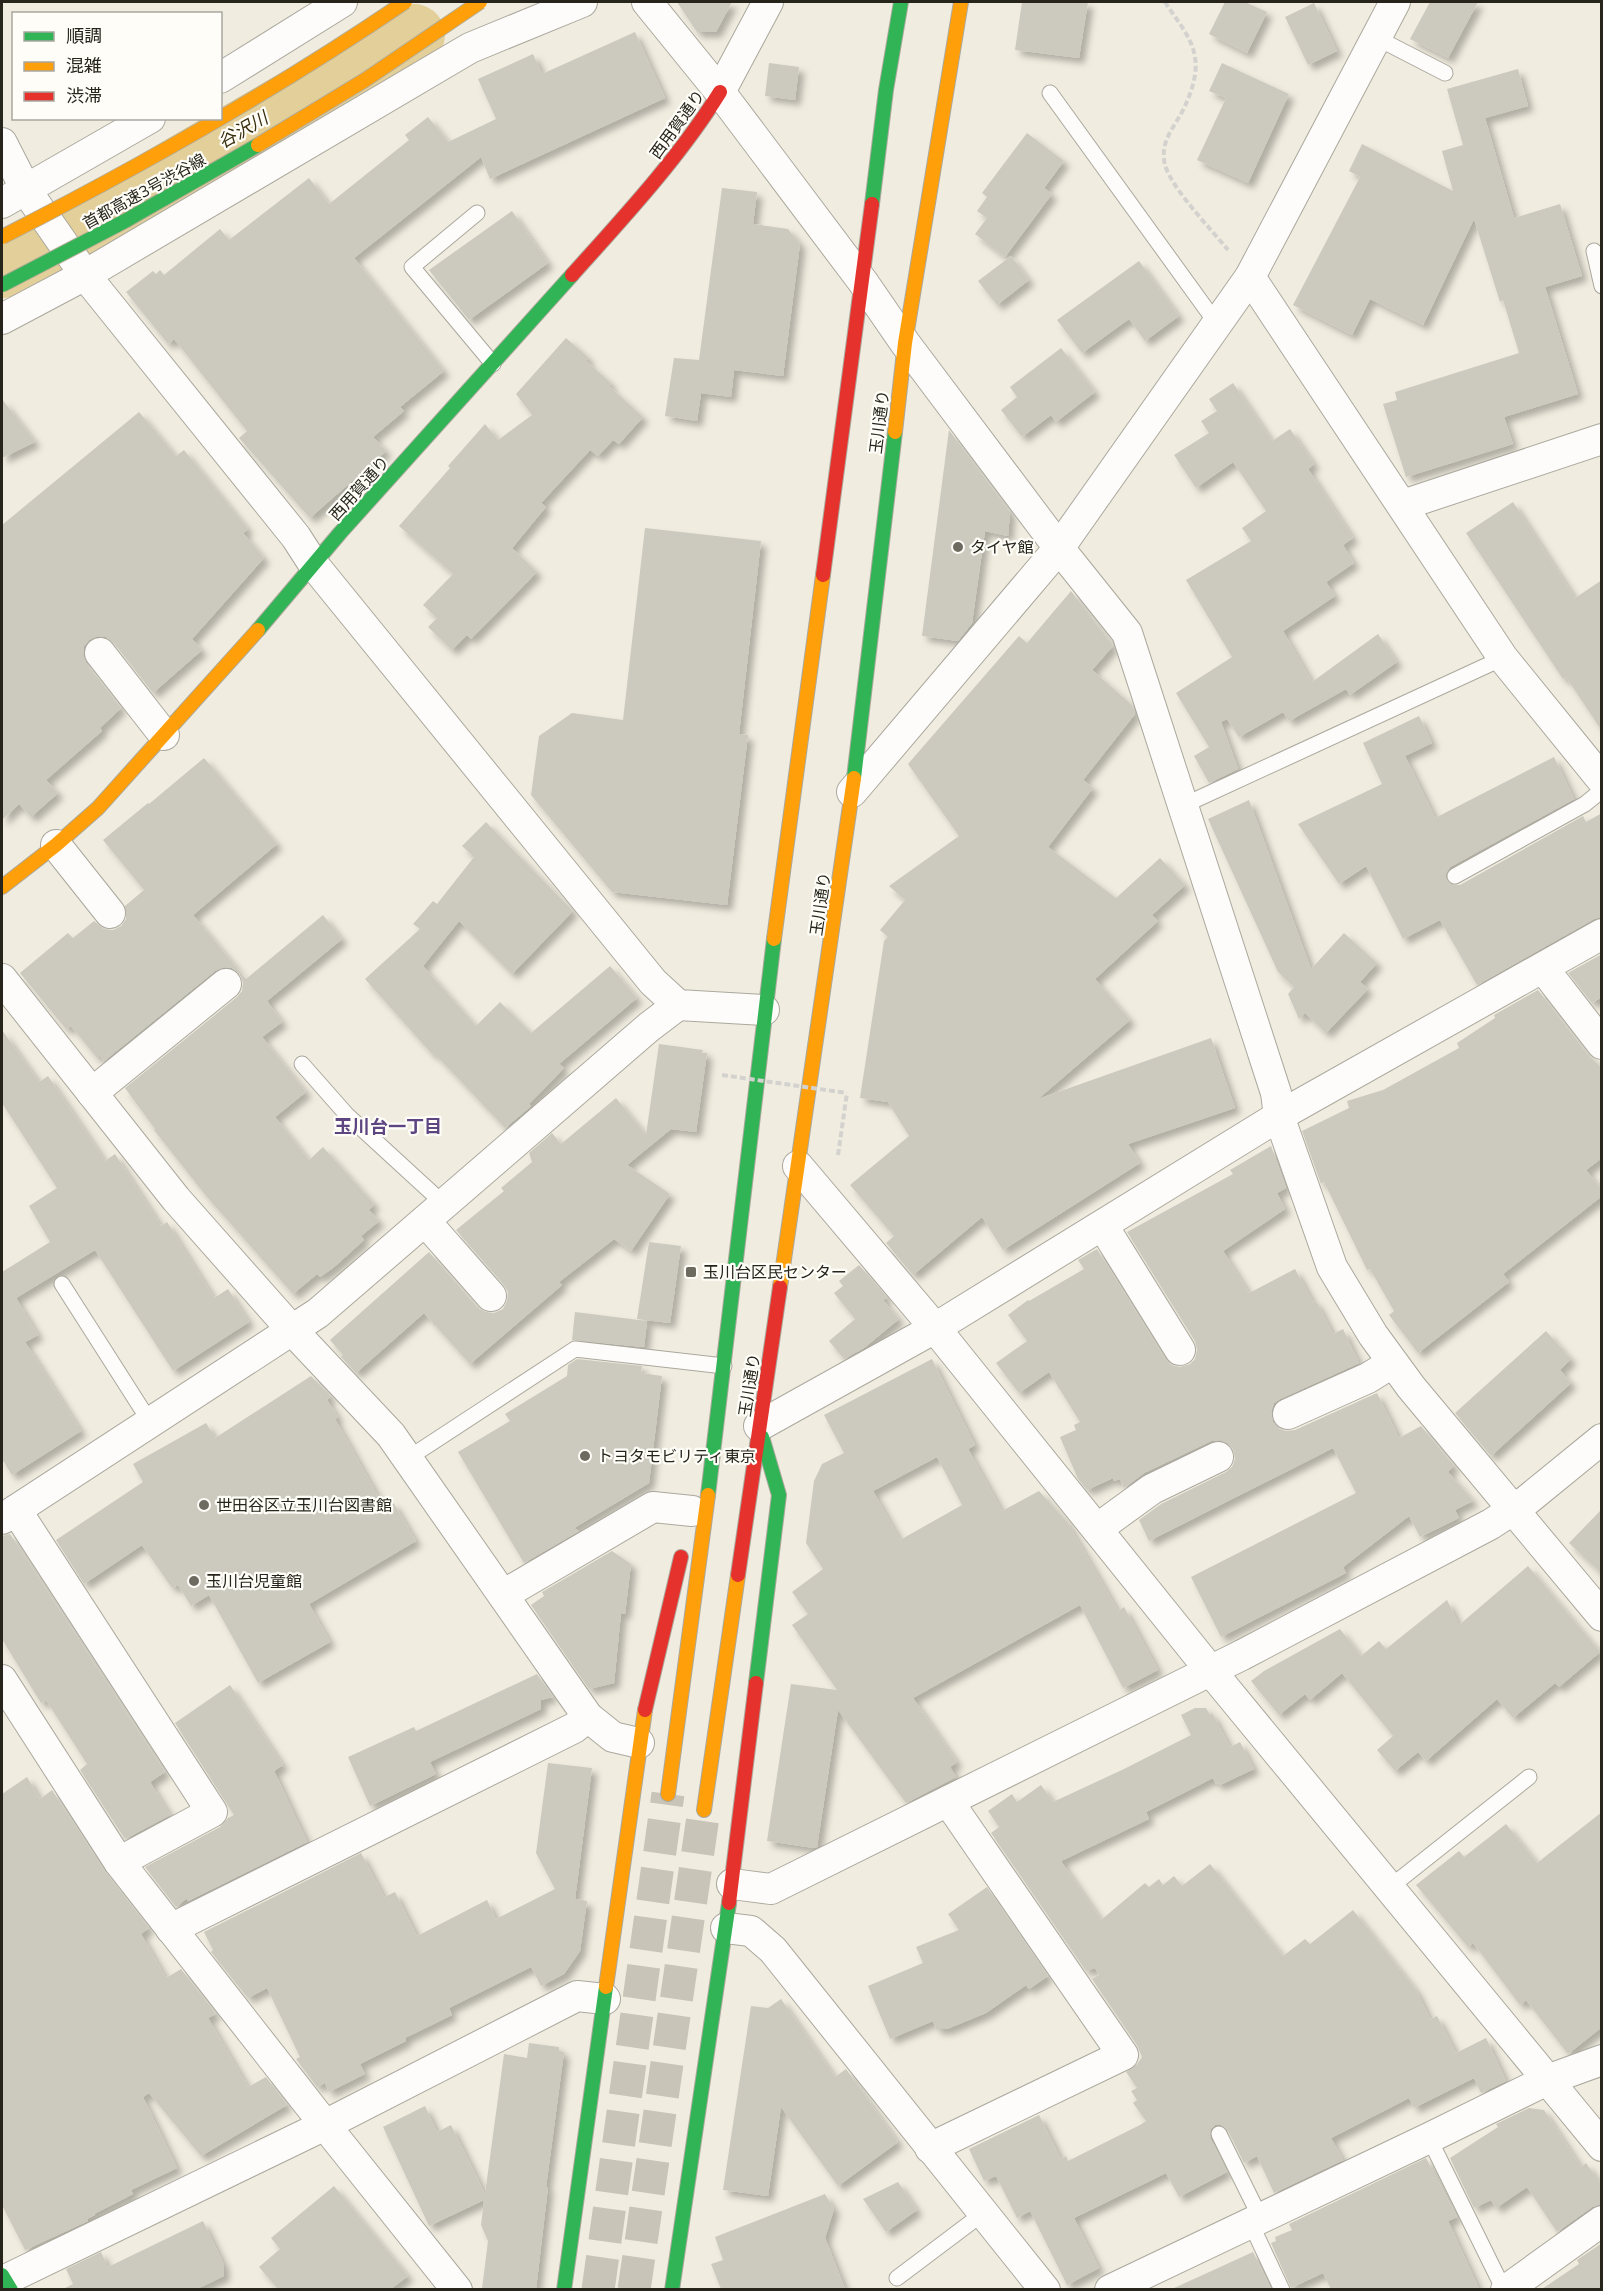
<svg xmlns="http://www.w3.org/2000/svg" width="1603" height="2291" viewBox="0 0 1603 2291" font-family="'Nunito Sans','Noto Sans JP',sans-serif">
<defs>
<filter id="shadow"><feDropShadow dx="5.5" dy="5.5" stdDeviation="3" flood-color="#0004"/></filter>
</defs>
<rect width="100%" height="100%" fill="#f0ecdf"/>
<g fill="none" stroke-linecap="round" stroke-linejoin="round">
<!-- river -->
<path stroke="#e2cf9a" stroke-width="62" d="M2,267l57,-29 214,-125 141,-78"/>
</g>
<!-- building -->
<g fill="#ccc9bf" fill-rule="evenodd" filter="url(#shadow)">
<path d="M677,2h55l-16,30h-19z"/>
<path d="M1022,2h66l-9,56 -64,-8z"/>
<path d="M1225,2h20l22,10 -20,41 -38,-19z"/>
<path d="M1430,2h48l-30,56 -38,-19z"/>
<path d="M1314,3l23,48 -29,14 -23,-48z"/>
<path d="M635,32l30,66 -175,81 -9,-22 -127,101 90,113 -44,36 4,4 -31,26 13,14 -76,67 -71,-80 8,-7 -73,-92 -6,5 -42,-52 27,-21 3,3 4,-4 4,5 56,-46 9,11 80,-62 20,26 80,-64 -4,-5 23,-18 20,25 48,-23 -18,-40 55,-25 9,20z"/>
<path d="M769,63l30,4 -4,33 -30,-4z"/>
<path d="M1222,63l67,31 -41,89 -51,-23 29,-62 -17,-7z"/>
<path d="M1518,69l10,37 -43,12 29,100 46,-14 22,72 -37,11 33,107 -74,23 9,27 -107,33 -23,-73 14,-4 -2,-8 124,-39 -16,-53 -3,2 -26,-83 -51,106 -53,-26 -18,36 -59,-30 67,-128 -11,-6 13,-27 91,47 -11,-40 21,-6 -16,-56z"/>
<path d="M1027,133l37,28 -20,27 8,6 -47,63 -30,-23 12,-16 -10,-7 10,-14 -5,-4z"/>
<path d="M722,188l35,4 -4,32 35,5 12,15 -17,132 -49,-6 -3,27 -30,-4 -4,28 -32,-5 9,-58 25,2z"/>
<path d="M512,211l36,52 -79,57 -40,-50z"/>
<path d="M1011,256l18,24 -32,25 -19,-24z"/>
<path d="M1139,261l40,55 -34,25 -16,-22 -47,34 -25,-33z"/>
<path d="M566,338l23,20 -3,3 25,22 -2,3 34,31 -24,27 -6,-4 -15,16 -8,-6 -49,53 5,4 -34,41 25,24 -66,67 -4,-4 -15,15 -24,-23 9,-9 -14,-13 30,-31 -54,-48 51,-58 -2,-2 37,-42 13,16 34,-25 -16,-21z"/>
<path d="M1061,348l34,44 -39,30 -5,-7 -29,22 -21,-27 16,-13 -7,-10z"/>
<path d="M1233,383l39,58 18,-12 24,35 -6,5 45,69 -10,7 11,18 -28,19 9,14 -52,35 29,51 66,-48 19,28 -47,33 -4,-6 -57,32 -6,-9 -44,25 -12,-18 -6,3 17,47 -29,14 -15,-27 15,-9 -33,-54 56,-36 -46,-77 65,-39 -9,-13 24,-17 -33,-49 -37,26 -22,-33 35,-22 -8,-12 16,-10 -8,-12z"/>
<path d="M2,399l33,43 -33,16z"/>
<path d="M139,412l37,44 8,-6 64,79 -5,4 21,25 -72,81 10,11 -49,43 -40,-51 -7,-5 -8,-1 -9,4 -5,6 -1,9 3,8 35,45 -21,20 2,3 -56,49 12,13 -27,24 -12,-13 -17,16v-295z"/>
<path d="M949,430l61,82 -2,24 -23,-5 -13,92 -14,18 -36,-5z"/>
<path d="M1513,502l62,96 27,-18v151l-36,-54 -3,2 -97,-146z"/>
<path d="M645,528l116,13 -22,193 9,1 -21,170 -115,-13 -81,-97 8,-59 33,-23 51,7z"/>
<path d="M1071,591l42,55 -21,24 40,35 3,9 -52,66 10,8 -45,59 68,51 44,-40 25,27 -33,30 6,6 -63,58 35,41 -92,79 173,-61 24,70 -107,36 12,19 -137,87 -21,-33 -69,58 -27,-32 8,-7 -44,-51 59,-49 -21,-34 -28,-4 24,-157 4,-4 -8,-7 25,-30 -16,-14 70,-50 -51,-72 111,-128 8,7z"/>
<path d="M1419,716l13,27 -27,13 30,62 119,-61 20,42 -124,68 -5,9 6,9h9l123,-69 3,6 16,-9v104l-8,2 -117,66 -37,-65 -37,19 -37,-73 -27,18 -41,-60 84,-40 -19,-41z"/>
<path d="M204,758l73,86 -84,71 53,64 77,-64 19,24 -75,62 15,21 -20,15 44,55 -31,25 34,43 14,-13 51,57 -5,6 10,11 -18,15 3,4 -31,28 -13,9 -3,-3 -24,20 -86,-97 -53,-67 1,-1 -30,-41 112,-91 5,-6 1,-9 -4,-9 -7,-5 -8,-1 -9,4 -111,90 -4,-6 -3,3 -26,-32 -5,3 -46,-56 48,-40 5,5 21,-17 10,8 9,1 8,-4 5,-7 -1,-13 19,-16 -41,-50 45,-37 1,1z"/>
<path d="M1249,800l62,169 33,-36 33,30 -17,19 8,7 -42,44 -21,-20 -6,6 -11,-25 6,-7 -16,-15 -70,-153z"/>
<path d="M486,822l87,89 -61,63 -53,-53 -36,45 53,60 24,-24 31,31 79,-67 27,32 -78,66 5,4 -35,36 2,2 -26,22 -71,-75 -2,1 -67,-75 55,-50 -7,-5 20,-23 4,3 37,-47 -12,-11z"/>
<path d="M1602,954v43l-10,6 -24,-30z"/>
<path d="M1538,990l50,65 14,13v90l-16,12 16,20v6l-99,78 6,8 -91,71 -29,-38 5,-4 -24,-42 -3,1 -43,-88 -3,2 -19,-53 47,-23 -2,-7 36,-11 76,-42 -2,-5 38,-25 -1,-3z"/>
<path d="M2,1030l37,52 9,-6 57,85 10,-7 46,72 6,-4 47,76 14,-9 21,33 -76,49 -78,-121 -79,48 22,37 -13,7 56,89 -69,44 -10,-16v-187l48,-30 -21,-36 28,-18 -55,-85z"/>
<path d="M659,1044l44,6 -1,3h5l-11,79 -25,-3 -44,36 43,29 -39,57 -17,-12 -55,43 3,3 -92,79 -46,-51 -68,60 -15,-16 2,-2 -13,-15 99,-88 49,56 8,4 8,1 9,-4 4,-8 1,-9 -4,-7 -48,-55 48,-39 -3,-3 31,-26 -3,-9 23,-20 9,11 55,-46 30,37z"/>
<path d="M1271,1146l15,42 -9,5 8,16 -62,42 26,42 46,-24 18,33 3,-1 17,33 10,-5 16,34 -79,36 -6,4 -3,9 2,10 4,6 9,3 9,-1 82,-37 22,45 22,-12 33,40 -6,6 25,29 -18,9 4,8 -39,19 -11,-21 -66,51 3,6 -125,64 -30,-60 165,-84 -23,-45 -184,93 -10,-21 22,-16 65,-32 6,-5 3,-8 -2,-10 -5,-6 -8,-3 -9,1 -67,32 -20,15 -4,-9 -6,2 -1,-3 -26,12 -9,-11 -18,-42 16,-7 -2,-5 6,-3 -31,-50 -30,21 -23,-30 31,-22 -19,-26 20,-15 1,1 55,-32 -6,-9 19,-11 68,110 6,6 9,2 10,-3 5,-5 2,-9 -2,-9 -68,-109 106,-58 -3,-4z"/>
<path d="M649,1242l32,4 -11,77 -33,-4z"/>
<path d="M859,1265l28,32 -4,3 16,19 -35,29 -20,11 -15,-18 26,-22 -21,-26 9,-7 -4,-5z"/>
<path d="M575,1312l72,9 -3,26 -72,-7z"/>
<path d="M1546,1331l25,28 -11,11 11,13 -80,73 -36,-43z"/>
<path d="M577,1359l65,7 -1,7 21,3 -13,107 -75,45 5,3 -55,32 -66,-111 52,-31 -5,-7 62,-38 1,-11z"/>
<path d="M932,1359l43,86 -7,4 34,62 37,-20 28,31 51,89 6,-4 34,63 -35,18 -43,-83 -167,93 44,64 -7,5 6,10 -50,26 -68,-93 -21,137 -3,1 -47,-7 24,-157 46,6 -45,-65 16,-11 -16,-22 31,-23 -17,-26 8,-62 8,-17 22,-11 -20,-38zM937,1457l25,48 -62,35 -27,-49z"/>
<path d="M311,1376l20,20 -4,4 11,17 -3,2 49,88 9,-5 23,39 -107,63 21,38 -72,41 -49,-88 -18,11 -13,-21 -6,3 -30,-43 -58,39 -28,-44 87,-58 -10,-18 73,-41 9,15z"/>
<path d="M1602,1509v65l-33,-31z"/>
<path d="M10,1534l155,238 -15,10 20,33 -45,24 -45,-69 7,-6 -41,-64 -5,3 -39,-64v-103z"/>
<path d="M612,1551l19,13 -6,50 -4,-1 -7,70 -25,6 -58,-84 13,-9 -2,-4z"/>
<path d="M1528,1566l72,86 -41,35 -4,-4 -42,35 -16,-19 -71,62 -8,-9 -23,19 -18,-21 16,-14 -51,-63 -32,27 -5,-6 -26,21 -28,-34 13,-10 76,-42 21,27 18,-15 7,8 61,-49 12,25z"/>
<path d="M537,1674l16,23 -12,3v9l-111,53 6,12 -66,32 -22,-49 66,-30 2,4z"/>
<path d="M230,1685l53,80 -9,6 33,71 -119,59 -1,-3 -11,9 -31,-40 75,-40 8,-9 6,-3 -59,-92z"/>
<path d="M1195,1708h11l4,7 2,-2 18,34 10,-5 14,27 -34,16 -1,-2 -3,1 -3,-6 -67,34 3,7 -88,42 40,59 44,-37 4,4 10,-8 4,6 11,-9 8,10 28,-22 73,92 22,-17 5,5 43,-34 63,80 14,29 7,-3 19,37 30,-15 20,43 -25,12 -7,-15 -60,30 -5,-10 -78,40 12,22 -69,33 -17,-37 -13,7 -17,-34 -7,-5 -5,1 -4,4 -1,9 17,34 -48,25 -13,-24 -92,45 25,50 -32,17 -37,-74 -13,7 -21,-42 -12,5 -15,-32 70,-34 22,44 5,-3 2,5 72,-36 6,-4 -13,-18 4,-3 -6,-9 6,-3 -11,-16 11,-8 5,-7 -5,-12 -45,-66 7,-4 -4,-7 -9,3 -95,-138 8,-6 -11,-16 24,-17 5,8 24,-17 12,17 71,-33 67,-34 -10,-20z"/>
<path d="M548,1763l44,5 -17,131 12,2 -7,50 -16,23 -23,12 -10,-19 -82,41 3,7 -47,23 1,3 -46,23 5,10 -36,18 -4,-9 -8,4 -21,-28 4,-2 -33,-69 -19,10 -37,-46 2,-2 -9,-18 157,-79 23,44 11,-5 22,44 70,-36 9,19 59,-30 -19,-36z"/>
<path d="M27,1777l13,22 12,-9 53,81 44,57 -8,6 25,44 15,-9 35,45 -8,4 40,69 18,-10 21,28 -86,51 -52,-63 -6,4 34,71 -46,22 2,4 -39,20 1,1 -8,4 1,2 -63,29 -23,-45v-411z"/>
<path d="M1602,1812v215l-34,27 -42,-54 -6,5 -47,-62 -5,4 -52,-62 43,-34 5,6 42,-33 31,39z"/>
<path d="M987,1887l61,89 -19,13 -3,-4 -40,28 -39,16h-11l-3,-8 -43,18 -22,-53 55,-23 -7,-16 43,-17 -11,-16z"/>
<path d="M781,1999l54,78 11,-8 52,73 -60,44 -57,-79 -13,89 -45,-6 28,-184 17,2z"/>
<path d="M529,2043l30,4v4l5,1 -18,135h2l-12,102h-54l6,-48 -7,-16 3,-25 -55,26 -46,-99 42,-21 12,26 14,-7 34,69 19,-140 23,4z"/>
<path d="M1529,2108l15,2 37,57 5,-4 16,23v18l-10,3 -35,25 -30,-45 -31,21 -5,-8 -17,8 -24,-50 48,-31 -2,-3z"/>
<path d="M1426,2158l31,59 -9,4 31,68h-148l-8,-16 -32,15 -20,-45 5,-2 -1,-4 17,-7 -3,-6z"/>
<path d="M898,2182l19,28 -31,22 -23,-33z"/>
<path d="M334,2186l74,90 -17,13h-113l-19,-22 21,-18 -9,-11z"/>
<path d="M825,2194l9,15 -9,29 20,51h-124l-10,-25 12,-4 -8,-23z"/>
<path d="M203,2221l21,44v11l-27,13h-134l10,-5 -7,-15 35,-17 7,15z"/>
<path d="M1602,2243v46h-60l37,-25 -2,-4z"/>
<path d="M1253,2252l18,37h-99z"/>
</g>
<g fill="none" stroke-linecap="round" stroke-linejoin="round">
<!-- highway-tunnel -->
<g stroke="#c8c4b8" stroke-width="33" stroke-dasharray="33 16" stroke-linecap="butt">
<path d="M598,2290l70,-496"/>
<path d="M634,2290l70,-480"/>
</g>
<defs>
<g id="lane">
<path d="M1377,38l68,35"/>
<path d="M1050,93l167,231"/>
<path d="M477,213l-65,54 81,97"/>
<path d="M1594,251l8,35"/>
<path d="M1182,806l321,-148"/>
<path d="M1455,876l130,-72 17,-14"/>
<path d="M302,1064l45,51 98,90"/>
<path d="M62,1284l88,138"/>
<path d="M407,1459l168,-110 149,17"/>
<path d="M1389,1888l140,-111"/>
<path d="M1219,2134l42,85"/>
<path d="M1429,2138l75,152"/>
<path d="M1251,2224l31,66"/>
<path d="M897,2278l85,-64"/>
</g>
<g id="street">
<path d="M647,2l73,90 143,190 42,61 154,205 68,85 149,460 3,23 53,151 41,68 38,52 191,229"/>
<path d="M220,78l122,-76"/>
<path d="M720,92l48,-90"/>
<path d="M2,143l24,47 59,85 211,262 18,28 339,417 25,23 86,5"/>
<path d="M2,203l148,-85"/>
<path d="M1250,277l253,381 99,122"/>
<path d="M2,319l83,-44 385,-227 112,-46"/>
<path d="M1403,505l199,-66"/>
<path d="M100,653l64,82"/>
<path d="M852,792l207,-244 191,-271 145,-275"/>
<path d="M56,845l54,68"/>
<path d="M1543,968l59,76"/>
<path d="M2,979l174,220 116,131 99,105 197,282 25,20 26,6"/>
<path d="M92,1093l134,-109"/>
<path d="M798,1166l137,162 275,342 392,476"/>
<path d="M425,1221l66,75"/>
<path d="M1103,1226l77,124"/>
<path d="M1288,1414l80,-36 24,-15"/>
<path d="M759,1426l176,-98 344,-212 323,-182"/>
<path d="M16,1510l196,302 -93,50"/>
<path d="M2,1519l316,-206 331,-286 29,-22"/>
<path d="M1097,1529l55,-40 66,-32"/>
<path d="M503,1595l150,-88 39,4"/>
<path d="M2,1680l117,182 206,263 132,165"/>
<path d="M732,1884l39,5 471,-234 249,-131 35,-23 76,-62"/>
<path d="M726,1928l25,3 22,19 272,340"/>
<path d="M171,1929l403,-201 14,-11"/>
<path d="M930,2148l193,-93 -175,-254"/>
<path d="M5,2280l320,-155 252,-129 28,3"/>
<path d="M1110,2290l319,-152 118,-58 55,-20"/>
<path d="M1506,2290l96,-69"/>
</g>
<g id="fast">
<path d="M872,204l14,-114 15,-88"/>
<path d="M258,630l82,-97 232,-258"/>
<path d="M854,778l41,-346"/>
<path d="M708,1495l66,-556"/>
<path d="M756,1683l23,-188 -17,-58"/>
<path d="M2,2275l9,15"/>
<path d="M564,2290l42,-303"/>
<path d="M672,2290l57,-387"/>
</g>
<g id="slow">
<path d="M895,432l10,-89 56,-341"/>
<path d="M2,887l54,-42 42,-37 160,-178"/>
<path d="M774,939l49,-364"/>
<path d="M780,1287l74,-509"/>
<path d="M668,1794l40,-299"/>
<path d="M704,1810l34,-235"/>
<path d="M606,1987l39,-277"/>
</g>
<g id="jam">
<path d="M572,275c52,-58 107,-117 148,-183"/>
<path d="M823,575l49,-371"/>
<path d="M738,1575l42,-288"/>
<path d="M645,1710l36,-153"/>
<path d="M729,1903l27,-220"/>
</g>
</defs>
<!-- lane casing -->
<use href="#lane" stroke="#aba89e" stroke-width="17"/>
<!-- street casing -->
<use href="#street" stroke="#aba89e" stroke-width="32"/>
<!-- fast casing -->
<use href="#fast" stroke="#aba89e" stroke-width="16"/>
<!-- slow casing -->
<use href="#slow" stroke="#aba89e" stroke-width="16"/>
<!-- jam casing -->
<use href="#jam" stroke="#aba89e" stroke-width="16"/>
<!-- path -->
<g stroke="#d3d2cf" stroke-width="4" stroke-dasharray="6 3" stroke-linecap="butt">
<path d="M1165,2c10,16 28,36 30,56 3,15 -4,35 -10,48 -9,20 -26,34 -20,59 7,24 46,64 63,85"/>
<path d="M838,1155l9,-62"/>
</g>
<!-- lane -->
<use href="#lane" stroke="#fdfcfa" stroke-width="15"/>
<!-- street -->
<use href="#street" stroke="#fdfcfa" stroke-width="30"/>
<!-- fast -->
<use href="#fast" stroke="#30b455" stroke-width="14"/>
<!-- slow -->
<use href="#slow" stroke="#ff9f0a" stroke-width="14"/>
<!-- jam -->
<use href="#jam" stroke="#e5322d" stroke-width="14"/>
<defs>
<path id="fast-bridge" d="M2,285l123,-64 133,-76"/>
<g id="slow-bridge">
<path d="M258,145l107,-65 115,-78"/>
<path d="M2,237c139,-71 274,-147 403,-235"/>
</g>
</defs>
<!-- fast-bridge casing -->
<use href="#fast-bridge" stroke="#b4ac95" stroke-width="16" stroke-linecap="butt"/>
<!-- slow-bridge casing -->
<use href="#slow-bridge" stroke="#b4ac95" stroke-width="16" stroke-linecap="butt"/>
<!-- path-bridge -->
<path stroke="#d3d2cf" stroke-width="4" stroke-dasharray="6 3" stroke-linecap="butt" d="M722,1075l125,18"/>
<!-- fast-bridge -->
<use href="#fast-bridge" stroke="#30b455" stroke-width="14"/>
<!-- slow-bridge -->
<use href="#slow-bridge" stroke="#ff9f0a" stroke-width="14"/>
</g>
<!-- markers -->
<g fill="#6d6a60" stroke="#fefdf8" stroke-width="2">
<circle cx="958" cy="547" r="6"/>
<rect x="685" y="1266" width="12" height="12" rx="3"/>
<circle cx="585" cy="1456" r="6"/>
<circle cx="204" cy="1505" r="6"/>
<circle cx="194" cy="1581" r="6"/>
</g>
<g text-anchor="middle" stroke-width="4.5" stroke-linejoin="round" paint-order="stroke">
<!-- street labels -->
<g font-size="16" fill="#27241b" stroke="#fefdf8">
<text transform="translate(677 124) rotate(-54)" y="6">西用賀通り</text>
<text transform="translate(144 191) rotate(-29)" y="6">首都高速3号渋谷線</text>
<text transform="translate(879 422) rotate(-83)" y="6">玉川通り</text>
<text transform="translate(359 488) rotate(-48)" y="6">西用賀通り</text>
<text transform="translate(820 904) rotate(-82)" y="6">玉川通り</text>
<text transform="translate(749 1385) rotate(-81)" y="6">玉川通り</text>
</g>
<!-- poi labels -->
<g font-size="16" fill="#27241b" stroke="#fefdf8" text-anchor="start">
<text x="970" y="553">タイヤ館</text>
<text x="703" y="1278">玉川台区民センター</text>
<text x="597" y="1462">トヨタモビリティ東京</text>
<text x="216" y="1511">世田谷区立玉川台図書館</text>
<text x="206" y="1587">玉川台児童館</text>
</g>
<!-- water labels -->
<g font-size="18" font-style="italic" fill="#392e0e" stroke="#fefdf8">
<text transform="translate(243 130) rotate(-30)" y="6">谷沢川</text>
</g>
<!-- neighbourhood labels -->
<g font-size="18" font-weight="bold" fill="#5d4582" stroke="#fefdf8">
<text x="388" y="1133">玉川台一丁目</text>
</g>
</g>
<!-- border -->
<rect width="1603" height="2291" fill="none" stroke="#27241b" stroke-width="6"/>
<!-- legend -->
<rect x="12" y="12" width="210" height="108" fill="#fefdf8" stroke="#a8a6a0" stroke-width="1.5"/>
<rect x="24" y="32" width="30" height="9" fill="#30b455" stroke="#a8a6a0" stroke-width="1.5"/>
<text x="66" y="42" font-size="18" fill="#27241b">順調</text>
<rect x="24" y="62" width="30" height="9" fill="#ff9f0a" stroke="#a8a6a0" stroke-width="1.5"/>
<text x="66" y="72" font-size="18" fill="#27241b">混雑</text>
<rect x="24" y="92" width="30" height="9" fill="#e5322d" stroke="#a8a6a0" stroke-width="1.5"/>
<text x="66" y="102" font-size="18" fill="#27241b">渋滞</text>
</svg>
